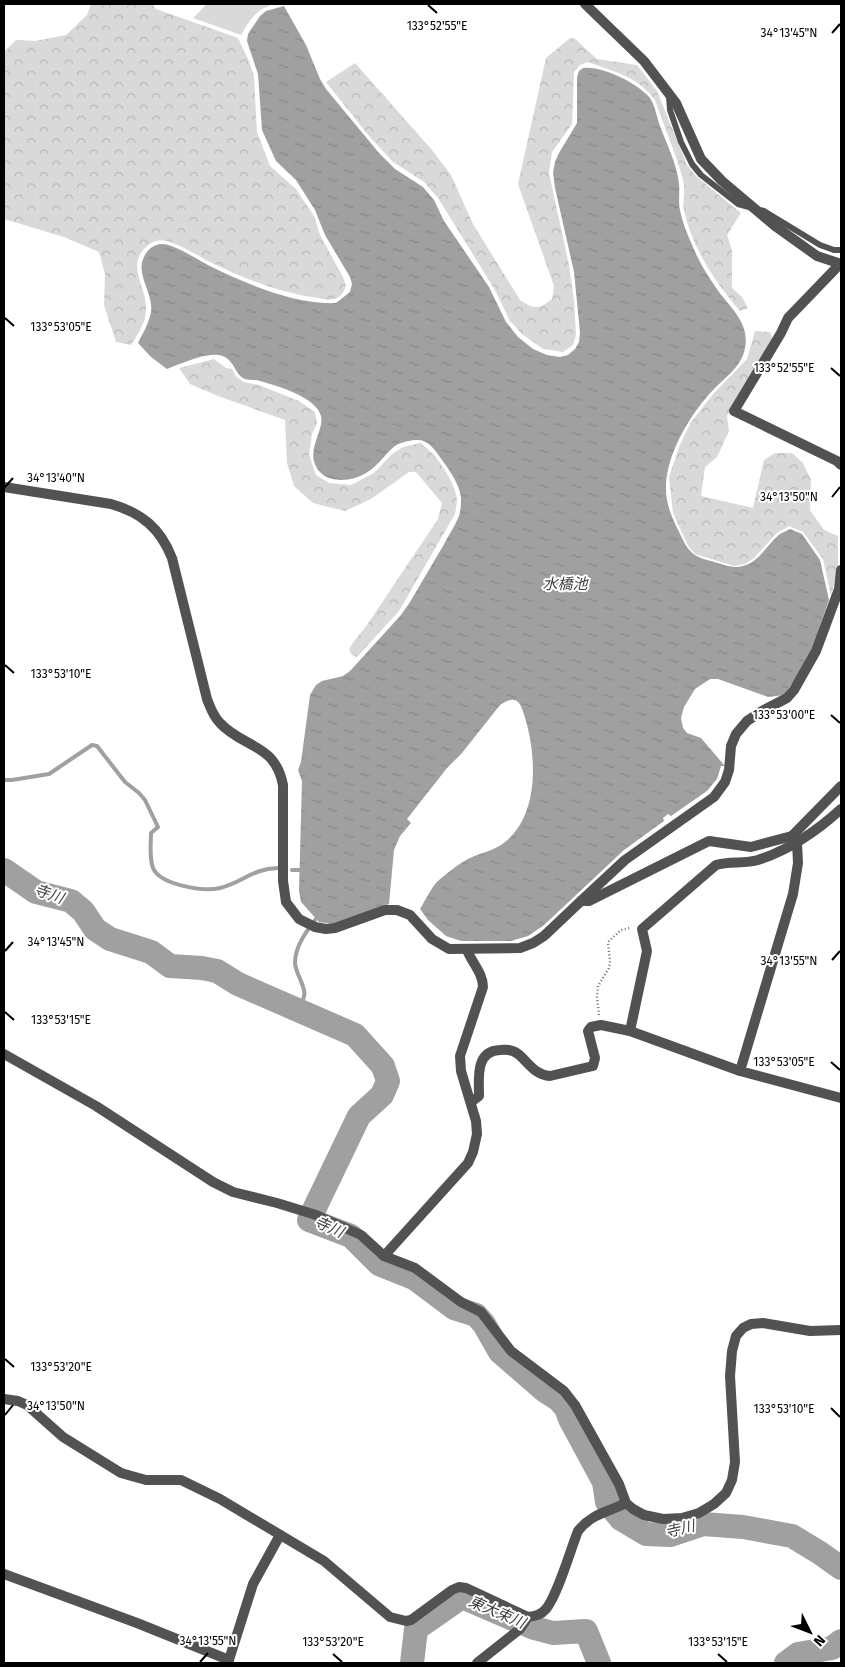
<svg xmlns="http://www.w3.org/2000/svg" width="845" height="1667" viewBox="0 0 845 1667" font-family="'Fira Sans','Noto Sans JP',sans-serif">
<defs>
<pattern id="forest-crowns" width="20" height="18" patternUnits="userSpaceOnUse" patternTransform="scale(1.25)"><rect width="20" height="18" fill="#d9d9d9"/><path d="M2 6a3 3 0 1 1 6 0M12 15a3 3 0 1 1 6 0" fill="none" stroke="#b8b8b8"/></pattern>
<pattern id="water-ripples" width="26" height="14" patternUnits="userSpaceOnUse" patternTransform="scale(1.25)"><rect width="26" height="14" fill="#a0a0a0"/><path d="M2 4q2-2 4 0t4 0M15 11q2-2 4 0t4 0" fill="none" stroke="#888"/></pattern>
</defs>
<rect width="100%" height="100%" fill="#fff"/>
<!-- green -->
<path fill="#d9d9d9" d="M207,4h68c-19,5 -24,14 -34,31l-48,-17z"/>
<!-- forest -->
<g fill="url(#forest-crowns)">
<path d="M91,4h61l4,5 82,29 11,23 5,16 3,55 13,34 26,23 18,27 6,19 23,42 3,9c-2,5 -5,12 -12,13 -7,2 -15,-1 -22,-2 -35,-5 -69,-19 -100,-34 -14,-7 -31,-18 -45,-22 -8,-2 -15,0 -21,6 -21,19 2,41 0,64 0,11 -9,25 -15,34l-15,-3 -12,-37 1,-31 -6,-22 -35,-15 -60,-18v-167l12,-12 19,1 31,-6 21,-20z"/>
<path d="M574,38l23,21 40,6 20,26 30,74 10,12 44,36 -14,22 5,16v37l10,9 6,11 -8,3c-25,-29 -47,-62 -56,-100 -2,-10 2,-21 -1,-31 -7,-27 -19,-53 -28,-80 -18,-24 -41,-28 -67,-38l-8,3 -6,7 -2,52 -20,28 -3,21 20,92 5,35 2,35 -3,10 -10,7 -20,-3 -21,-15 -12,-13 -15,-31 -57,-92 -14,-16 -31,-20 -24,-26 -43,-54 29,-19 77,87 19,25 22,49 47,76c14,9 18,10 32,-1l2,-13 -36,-102 28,-126 23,-19z"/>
<path d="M755,331l15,1 2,6 -45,78 2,15 -12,26 -12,10 -4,29 52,12 11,-48 11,-7h17l11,10 8,17 -1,30 14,20 14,6v32l-7,28 -8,-37 -20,-27 -14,-6 -12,7 -23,25 -9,6 -11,2 -39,-12 -7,-8 -15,-33 -4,-36 10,-30 12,-25 23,-29 33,-34z"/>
<path d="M214,359l12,9 6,1 4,7 7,6 16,3 40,16 16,11 2,11 -5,11 -3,21 7,20 13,8 22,2 23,-12 18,-19 11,-7 17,-4c15,9 32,35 36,51 2,6 0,14 -1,20l-56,97 -42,46 -5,-2 -3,-5 3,-6 15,-19 71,-106 4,-16 -26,-31h-7l-38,27 -26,12 -32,-8 -19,-17 -7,-23 -2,-43 -67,-24 -28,-12 -11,-16z"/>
</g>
<!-- water -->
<path fill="url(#water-ripples)" d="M284,6l22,39 14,34 6,10 53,64 16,16 28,18 11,13 10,21 45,66 17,35 12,15 15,12 14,6 13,2 8,-2 7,-6 4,-7 1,-10 -6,-60 -19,-84 -2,-15 2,-11 4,-9 18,-30v-46l2,-6 4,-3c19,-3 56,16 67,30 5,7 7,20 10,28 7,19 17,38 19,58 1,8 -1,18 1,26 3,16 11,32 17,46 6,13 14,24 22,36 12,16 31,32 26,56 -3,18 -19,29 -31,41 -25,26 -54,74 -47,111 3,16 11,29 17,42 6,12 14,16 27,19 7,2 17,6 25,6 22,-1 29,-21 44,-33 3,-2 7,-3 10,-5l12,5 18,26 9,40 -16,46 -18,33 -11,16 -16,2 -50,-18h-8l-15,10 -11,18 -3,11 2,10 4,5 14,5 24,28h-4l-4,13 -10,12 -36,25 -3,-2 -5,4 1,3 -40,29 -81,76 -15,10 -17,5h-50l-15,-5 -18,-16 -8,-11c5,-8 10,-19 16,-26 7,-7 25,-21 34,-25 10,-5 22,-7 31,-13 38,-26 36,-85 25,-124 -5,-16 -7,-29 -26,-16l-38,48 -15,15 -40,51 4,4 -11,13 -6,14 -5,54 -56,20 -14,-2 -18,-20 -2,-11 3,-110 -4,-11 3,-8 9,-67 6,-10 6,-4 21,-5 7,-5 51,-56 9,-13c11,-19 22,-37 33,-56 5,-10 12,-20 16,-30 2,-6 2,-13 2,-19 -2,-13 -11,-26 -19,-37 -6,-9 -14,-21 -25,-20 -5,0 -14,2 -19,4 -5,3 -10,8 -14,13 -12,14 -26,24 -45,23 -6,-1 -13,-2 -17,-6 -21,-20 3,-42 -1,-58 -5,-19 -43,-30 -61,-35 -4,-1 -10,-1 -15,-2 -11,-4 -10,-22 -27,-24 -14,-2 -38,9 -51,14l-16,-12 -13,-14c5,-10 11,-20 13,-31 3,-18 -16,-38 -7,-55 3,-7 10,-13 18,-13 12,0 36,16 48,22 36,18 86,39 126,37l14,-11 2,-8 -2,-7 -25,-42 -10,-25 -19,-30 -20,-19 -14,-31 -4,-56 -11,-33 1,-7 12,-18 6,-5z"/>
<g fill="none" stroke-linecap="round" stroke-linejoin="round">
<!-- stream -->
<g stroke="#a0a0a0" stroke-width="4">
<path d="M4,780h8l37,-6 43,-29 5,1 28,36 14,11 6,7 13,27 -7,6c0,11 -2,24 2,35 7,17 51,24 67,20 24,-6 31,-19 58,-20"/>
<path d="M292,870h10"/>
<path d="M298,1010c10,-17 7,-19 0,-36 -1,-3 -3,-7 -3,-11 0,-18 13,-34 24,-48"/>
</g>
<!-- river -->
<g stroke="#a0a0a0" stroke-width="24">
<path d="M4,870l32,22 35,9 12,10 12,18 15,10 41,13 19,14 32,2 15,3 21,13 117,51 28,31 5,15 -6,14 -23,21 -50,104 42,16 28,28 35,14 40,30 22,7 8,9 16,28 45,39 14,9 7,8 4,11 34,63 3,20 14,17 25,15 24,1 33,-11 40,3 49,9 28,17 21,15"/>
<path d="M412,1663l4,-34 46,-32 72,31 19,5 33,-2 13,32"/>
<path d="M786,1663l12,-9 34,-6 9,-7"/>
</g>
<!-- path -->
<path stroke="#747474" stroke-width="2.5" stroke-dasharray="1 2.5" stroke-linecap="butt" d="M599,1015l-2,-18 1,-11 11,-18 1,-7 -2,-19 13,-12 9,-2"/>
<!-- lane -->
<path stroke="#525252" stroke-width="6" d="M669,96l1,14 11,32 11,22 9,11 37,29 26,7 56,34 14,5h7"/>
<!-- street -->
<g stroke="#525252" stroke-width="10">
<path d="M585,4l59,57 32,42 25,56 21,22 53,45 42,30 24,8"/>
<path d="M840,264l-52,54 -7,15 -47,78 103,50 4,4"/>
<path d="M4,487l107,17c31,9 49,24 61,54l35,141c3,8 6,17 13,24 23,25 55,20 63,62v96l3,21 13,17 16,8 11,2 9,-1 50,-18h12l13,5 22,24 17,10 71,-1 13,-5 11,-7 37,-35h8l120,-60 42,6 41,-11 5,7 1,20 -5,31 -53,177 101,27"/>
<path d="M792,836l49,-50"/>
<path d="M582,900l43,-40 89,-63 11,-15 4,-12 2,-24 5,-12 11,-13 15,-10 25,-13 7,-8 22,-39 23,-62 2,-19"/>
<path d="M4,1054l92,52 117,76 20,10 44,11 39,12 45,20 23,21 31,12 46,34 20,10 30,39 53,40 11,14 44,79 7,19 7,6 11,6 19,4 19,-1 17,-5 15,-9 12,-11 6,-13 3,-18 -5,-86 2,-25 4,-15 7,-8 8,-4 12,-1 47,8 31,-1"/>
<path d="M740,1071l-110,-40 17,-80 -5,-22 74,-64c13,-4 29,-1 42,-5 31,-10 59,-29 83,-51"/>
<path d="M471,1102l8,-6c0,-18 -4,-45 21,-46 7,-1 13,0 18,4 11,9 17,21 32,22l43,-10 2,-8 -7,-27 3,-4 10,-2 29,6"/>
<path d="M384,1256l84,-93 5,-11 4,-18 -1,-13 -15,-50 -1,-15 23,-69c0,-14 -11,-24 -16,-37"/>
<path d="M4,1399l14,2 9,4 36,32 58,36 25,7h35l39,19 104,62 66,56 16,4 5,-1 41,-30 7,-3 7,1 62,29c7,-1 13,-2 18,-8 12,-15 24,-58 32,-78 13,-17 30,-19 48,-28"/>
<path d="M4,1574l133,49 92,37"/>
<path d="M228,1663l25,-79 27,-49"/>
<path d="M477,1663l43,-34 8,-12"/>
</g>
</g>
<!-- ticks -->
<path fill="none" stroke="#000" stroke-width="2" d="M428,5l9,8M832,33l8,-9M5,318l9,8M831,368l9,8M5,487l8,-9M832,497l8,-10M5,665l9,8M831,715l9,8M5,951l8,-9M832,960l8,-9M5,1012l9,8M831,1062l9,8M5,1359l9,8M831,1408l9,9M5,1415l8,-10M333,1654l9,8M718,1654l9,8M200,1662l8,-9"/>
<g text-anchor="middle" stroke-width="4" stroke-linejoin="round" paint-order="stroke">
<!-- water labels -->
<g font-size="15" font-style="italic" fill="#414141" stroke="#fff">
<text x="565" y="589">水橋池</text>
<text transform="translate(49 894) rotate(19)" y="5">寺川</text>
<text transform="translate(329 1227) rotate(24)" y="5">寺川</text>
<text transform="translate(680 1529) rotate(-13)" y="5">寺川</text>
<text transform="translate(497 1612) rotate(23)" y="5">東大束川</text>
</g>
</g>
<g font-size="12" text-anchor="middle" fill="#000" stroke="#fff" stroke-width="4" stroke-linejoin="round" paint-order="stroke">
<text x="437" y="30">133°52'55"E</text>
<text x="789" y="37">34°13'45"N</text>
<text x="61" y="331">133°53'05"E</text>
<text x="784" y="372">133°52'55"E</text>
<text x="56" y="482">34°13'40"N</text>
<text x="789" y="501">34°13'50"N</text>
<text x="61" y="678">133°53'10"E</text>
<text x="784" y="719">133°53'00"E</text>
<text x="56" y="946">34°13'45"N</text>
<text x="789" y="965">34°13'55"N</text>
<text x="61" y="1024">133°53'15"E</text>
<text x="784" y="1066">133°53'05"E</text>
<text x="61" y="1371">133°53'20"E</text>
<text x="56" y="1410">34°13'50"N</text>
<text x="784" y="1413">133°53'10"E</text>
<text x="208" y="1645">34°13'55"N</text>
<text x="333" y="1646">133°53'20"E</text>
<text x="718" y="1646">133°53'15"E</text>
</g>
<!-- border -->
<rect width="845" height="1667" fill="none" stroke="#000000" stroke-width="10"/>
<!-- north arrow -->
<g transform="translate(810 1632) rotate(132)" stroke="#ffffff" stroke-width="4" paint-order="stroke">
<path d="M0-4L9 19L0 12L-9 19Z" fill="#000000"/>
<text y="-8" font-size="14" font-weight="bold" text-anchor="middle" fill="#000000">N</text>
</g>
</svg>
